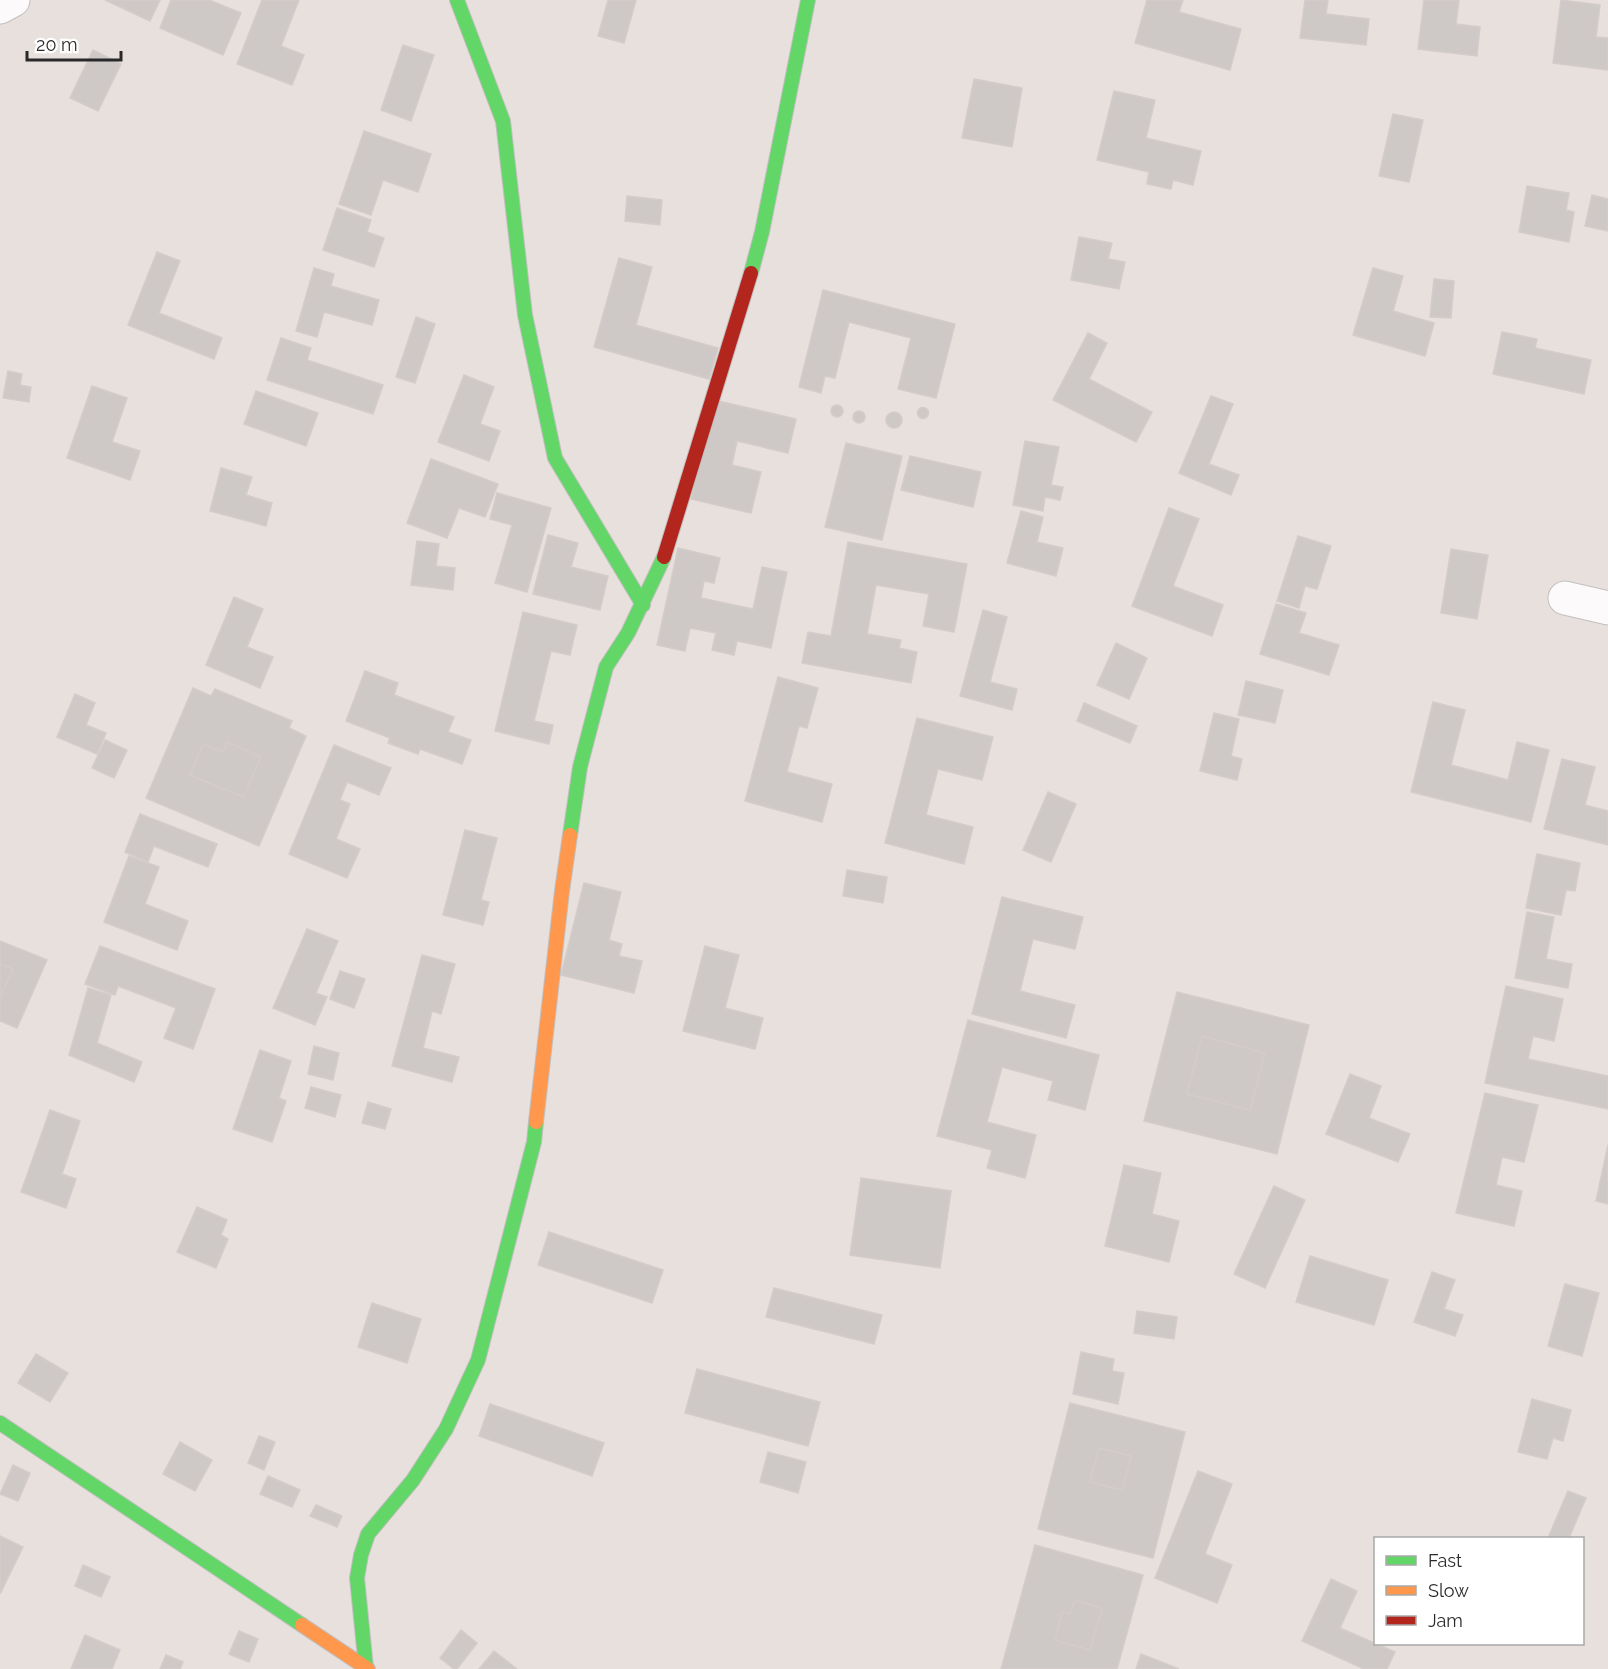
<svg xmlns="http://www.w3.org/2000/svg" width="1608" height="1669" viewBox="0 0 1608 1669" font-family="Raleway,sans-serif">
<rect width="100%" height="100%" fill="#e8e0dd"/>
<!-- building -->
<g fill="#cec9c7" stroke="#d3ccca" stroke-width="1.5" fill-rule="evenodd">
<path d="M105,0h55l-10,21z"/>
<path d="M171,0h38l32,13 -18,42 -63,-27z"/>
<path d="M262,0h37l-18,46 23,9 -12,30 -55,-21z"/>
<path d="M608,0h28l-12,43 -26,-7z"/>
<path d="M1147,0h36l-4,12 62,17 -11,41 -95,-27z"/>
<path d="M1305,0h23l-2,14 43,5 -3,26 -66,-7z"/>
<path d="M1424,0h35l-3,24 24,3 -3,29 -59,-7z"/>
<path d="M1561,0l39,5 -4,32 12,1v32l-55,-7z"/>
<path d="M403,45l31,10 -23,66 -30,-11z"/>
<path d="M93,50l28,14 -23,47 -28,-13z"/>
<path d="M974,79l48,9 -10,59 -50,-9z"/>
<path d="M1114,91l41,9 -9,38 55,13 -8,34 -20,-5 -2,9 -24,-5 2,-12 -52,-12z"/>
<path d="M1393,114l30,6 -14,62 -30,-6z"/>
<path d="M364,131l67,23 -13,38 -35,-12 -12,35 -32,-11z"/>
<path d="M1527,186l42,7 -3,17 8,2 -5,30 -50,-10z"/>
<path d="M1592,195l16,4v32l-23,-5z"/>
<path d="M627,196l35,4 -2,25 -35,-4z"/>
<path d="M337,208l34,12 -4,12 17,6 -10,29 -51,-17z"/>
<path d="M1079,237l33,6 -4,16 17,3 -6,27 -48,-9z"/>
<path d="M157,252l23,9 -21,52 63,25 -8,21 -86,-34z"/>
<path d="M619,258l33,9 -16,58 82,23 -9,31 -115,-32z"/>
<path d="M314,268l20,6 -3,12 48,14 -7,25 -48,-13 -7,25 -21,-6z"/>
<path d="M1373,268l30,8 -10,35 41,12 -9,33 -72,-21z"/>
<path d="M1434,279l20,2 -3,37 -21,-1z"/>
<path d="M823,290l132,34 -19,74 -38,-9 13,-51 -62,-16 -14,56 -10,-2 -4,17 -22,-6z"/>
<path d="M416,317l19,7 -20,59 -19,-6z"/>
<path d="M1502,332l35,7 -2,9 56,12 -7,34 -91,-20z"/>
<path d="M1088,333l19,10 -18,36 63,33 -16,30 -83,-42z"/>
<path d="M281,338l30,10 -4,12 76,25 -10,29 -106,-34z"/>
<path d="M8,371l14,3 -2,11 11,2 -2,15 -26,-4z"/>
<path d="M464,375l30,12 -14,37 20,7 -11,30 -51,-19z"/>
<path d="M92,386l35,12 -15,44 28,9 -10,29 -63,-22z"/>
<path d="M256,391l62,22 -12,33 -62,-22z"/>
<path d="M1211,396l22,8 -24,60 30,11 -8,20 -52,-22z"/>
<path d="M714,400l82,19 -8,34 -51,-12 -5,24 29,7 -10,41 -60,-14z"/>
<circle cx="837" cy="411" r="6"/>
<circle cx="923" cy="413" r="5.5"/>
<circle cx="859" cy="417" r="6"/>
<circle cx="894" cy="420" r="8"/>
<path d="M1025,441l34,6 -8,38 12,2 -3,13 -15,-3 -2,14 -30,-6z"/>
<path d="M846,443l56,13 -20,84 -57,-13z"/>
<path d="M910,456l71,16 -8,35 -72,-17z"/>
<path d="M431,459l67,25 -13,33 -26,-9 -12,30 -40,-15z"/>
<path d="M221,468l31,9 -6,18 26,8 -6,23 -56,-15z"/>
<path d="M497,493l54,15 -24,84 -32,-9 17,-58 -22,-6z"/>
<path d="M1169,508l30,11 -26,67 50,19 -11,31 -80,-30z"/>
<path d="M1021,511l22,6 -6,25 26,6 -7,28 -49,-13z"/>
<path d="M548,535l30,8 -7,24 37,9 -8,34 -67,-16z"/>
<path d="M1298,536l33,10 -14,43 -12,-3 -6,22 -22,-7z"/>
<path d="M417,541l22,3 -3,22 19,2 -2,22 -42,-5z"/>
<path d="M848,542l119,22 -13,68 -31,-6 6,-32 -53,-9 -9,49 34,6 -2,8 18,4 -6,31 -109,-20 6,-31 23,4z"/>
<path d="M678,548l42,10 -6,25 -10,-2 -3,17 52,11 9,-42 25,5 -16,76 -34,-7 -3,14 -22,-5 4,-17 -26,-5 -5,23 -28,-6z"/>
<path d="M1451,549l37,6 -11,64 -36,-6z"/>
<path d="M234,597l29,12 -16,38 26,10 -13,31 -54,-23z"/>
<path d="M1276,604l30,9 -7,20 40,12 -10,30 -69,-21z"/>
<path d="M983,610l24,7 -17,65 27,7 -5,21 -52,-14z"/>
<path d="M523,612l54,13 -7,30 -19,-4 -17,70 19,4 -4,19 -54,-13z"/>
<path d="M1116,643l31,15 -18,41 -32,-14z"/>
<path d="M365,671l33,12 -4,12 60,22 -6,15 23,8 -9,24 -42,-15 -2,5 -30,-11 2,-5 -44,-17z"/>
<path d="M778,677l40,11 -11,40 -8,-2 -12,46 45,12 -10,38 -77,-21z"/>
<path d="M1246,681l37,9 -8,33 -37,-8z"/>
<path d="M193,688l18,8 4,-7 77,32 -3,7 17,8 -47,110 -113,-48zM227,742l34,15 -18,40 -53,-22 13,-31 20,8z"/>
<path d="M75,694l20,9 -9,22 20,8 -9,21 -40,-17z"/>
<path d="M1433,702l32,8 -14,55 57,15 9,-38 32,8 -18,72 -120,-30z"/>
<path d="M1084,703l53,23 -7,17 -53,-22z"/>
<path d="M1214,713l25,6 -8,37 11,3 -5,21 -37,-9z"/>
<path d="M917,718l76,19 -11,43 -44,-11 -12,46 47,12 -9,37 -79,-21z"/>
<path d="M105,740l22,10 -13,28 -22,-10z"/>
<path d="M227,742l34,15 -18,40 -53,-22 13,-31 20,8z"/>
<path d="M334,745l57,23 -12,27 -32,-13 -7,18 10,4 -14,35 24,10 -13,29 -58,-24z"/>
<path d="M1562,759l33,8 -10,38 23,6v34l-64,-16z"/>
<path d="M1048,792l28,12 -25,58 -28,-12z"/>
<path d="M140,814l77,30 -9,23 -54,-21 -6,16 -23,-10z"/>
<path d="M465,830l32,8 -16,62 8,2 -6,23 -40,-10z"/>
<path d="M1537,854l43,9 -5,28 -9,-1 -5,25 -35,-7z"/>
<path d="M129,856l30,11 -14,37 43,17 -11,29 -73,-28z"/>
<path d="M847,870l40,7 -4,26 -40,-7z"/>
<path d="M584,883l37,9 -12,48 13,4 -3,12 23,5 -8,32 -73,-18z"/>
<path d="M1002,897l81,20 -8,32 -42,-10 -13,52 55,14 -9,33 -94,-24z"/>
<path d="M1527,912l27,5 -8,42 26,5 -4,24 -53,-10z"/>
<path d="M307,929l31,12 -22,52 11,4 -12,28 -42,-17z"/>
<path d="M0,941l47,19 -30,68 -17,-7v-26l1,1 12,-27 -13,-5z"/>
<path d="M100,946l115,43 -22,60 -29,-11 12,-30 -58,-22 -3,9 -30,-11z"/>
<path d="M705,946l34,9 -14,53 38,10 -8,31 -72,-18z"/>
<path d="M422,955l33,9 -14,50 -9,-3 -9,37 36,9 -7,25 -60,-16z"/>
<path d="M0,964l13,5 -12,27 -1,-1z"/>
<path d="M340,971l25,8 -11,29 -24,-9z"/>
<path d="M1506,986l57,13 -9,42 -21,-5 -5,23 80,17v33l-123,-26z"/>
<path d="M88,988l23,7 -14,48 45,19 -8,20 -65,-27z"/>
<path d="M1177,992l132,33 -32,129 -133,-33zM1202,1036l63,17 -15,57 -63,-16z"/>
<path d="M968,1020l131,35 -14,55 -37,-10 5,-19 -51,-14 -15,55 49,13 -11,43 -38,-10 5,-18 -55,-14z"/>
<path d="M1202,1036l63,17 -15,57 -63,-16z"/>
<path d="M314,1046l25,7 -6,27 -25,-6z"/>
<path d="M260,1050l31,11 -12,37 7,3 -14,41 -39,-13z"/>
<path d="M1350,1074l31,12 -12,32 41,16 -12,28 -72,-28z"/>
<path d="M311,1087l30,8 -6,22 -30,-9z"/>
<path d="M1485,1093l53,12 -14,57 -22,-5 -6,28 26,6 -8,35 -58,-13z"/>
<path d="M368,1102l23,7 -6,20 -23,-6z"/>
<path d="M50,1110l30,11 -18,53 14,5 -10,29 -45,-16z"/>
<path d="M1608,1145v59l-12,-3z"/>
<path d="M1124,1165l37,8 -9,41 27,7 -10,41 -64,-16z"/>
<path d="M861,1178l90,13 -11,77 -90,-13z"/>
<path d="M1274,1186l31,14 -40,88 -31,-14z"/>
<path d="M197,1207l30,13 -6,15 7,4 -12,29 -39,-16z"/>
<path d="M549,1232l114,38 -11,33 -114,-38z"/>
<path d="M1310,1256l78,24 -14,45 -78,-23z"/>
<path d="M1432,1272l23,8 -11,29 19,6 -8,21 -41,-14z"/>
<path d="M1565,1284l34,9 -17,63 -34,-10z"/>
<path d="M774,1288l108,27 -8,29 -108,-27z"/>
<path d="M372,1303l49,16 -14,44 -49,-16z"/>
<path d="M1137,1311l40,6 -3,22 -40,-6z"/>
<path d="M1081,1352l33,7 -2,12 12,2 -6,31 -45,-10z"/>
<path d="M36,1354l32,19 -18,29 -32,-19z"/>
<path d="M697,1369l123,33 -12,44 -123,-33z"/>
<path d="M1532,1399l39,11 -8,31 -10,-3 -6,21 -29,-7z"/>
<path d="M1070,1403l115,29 -32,126 -115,-29zM1099,1448l32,8 -9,34 -32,-8z"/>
<path d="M490,1404l114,39 -12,33 -113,-40z"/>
<path d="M259,1436l16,6 -11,28 -16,-7z"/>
<path d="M180,1442l32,18 -17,31 -32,-17z"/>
<path d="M1099,1448l32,8 -9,34 -32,-8z"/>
<path d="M768,1452l38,10 -8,31 -38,-11z"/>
<path d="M13,1465l17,8 -12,28 -18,-7z"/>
<path d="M1198,1471l34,13 -27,70 27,11 -15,38 -62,-25z"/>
<path d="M268,1476l32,14 -8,17 -32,-13z"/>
<path d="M1568,1491l18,7 -17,40h-21z"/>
<path d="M316,1505l26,11 -5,11 -27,-11z"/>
<path d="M0,1536l23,11 -23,47z"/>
<path d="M1035,1545l108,30 -26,94h-116zM1075,1600l27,8 -12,42 -35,-10 7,-28 8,2z"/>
<path d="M83,1565l27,12 -9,20 -26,-11z"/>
<path d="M1331,1579l26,12 -17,37 55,24 -8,17h-23l-62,-28z"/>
<path d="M1075,1600l27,8 -12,42 -35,-10 7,-28 8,2z"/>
<path d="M461,1630l16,13 -20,26h-3l-14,-11z"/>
<path d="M239,1631l19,8 -9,23 -20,-8z"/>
<path d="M85,1635l35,15 -8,19h-41z"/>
<path d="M494,1651l23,18h-38z"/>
<path d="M1141,1654l38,15h-43z"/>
<path d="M166,1655l17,7 -3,7h-20z"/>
</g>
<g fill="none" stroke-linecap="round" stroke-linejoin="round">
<defs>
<g id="street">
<path d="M0,7l13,-7"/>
<path d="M1565,598l43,10"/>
</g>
<g id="fast">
<path d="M457,0l46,121 22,194 30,143 88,147"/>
<path d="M751,273l11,-41 46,-232"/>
<path d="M570,835l10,-68 26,-100 22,-34 36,-76"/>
<path d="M0,1423l302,202"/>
<path d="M366,1668l-9,-90 4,-23 7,-21 45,-54 33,-51 32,-69 56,-218 2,-20"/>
</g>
<g id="slow">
<path d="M536,1122l26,-231 8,-56"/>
<path d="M302,1625l66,44"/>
</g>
<path id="jam" d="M664,557l87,-284"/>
</defs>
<!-- street casing -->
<use href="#street" stroke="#c1bfbf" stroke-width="35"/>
<!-- fast casing -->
<use href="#fast" stroke="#c1bfbf" stroke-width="16"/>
<!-- slow casing -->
<use href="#slow" stroke="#c1bfbf" stroke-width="16"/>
<!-- jam casing -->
<use href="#jam" stroke="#c1bfbf" stroke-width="16"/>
<!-- street -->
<use href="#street" stroke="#fcfafa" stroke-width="33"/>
<!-- fast -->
<use href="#fast" stroke="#63d668" stroke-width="14"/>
<!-- slow -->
<use href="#slow" stroke="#ff974d" stroke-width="14"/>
<!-- jam -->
<use href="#jam" stroke="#b3261e" stroke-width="14"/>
</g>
<!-- legend -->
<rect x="1374" y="1537" width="210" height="108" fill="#ffffff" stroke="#a9a9a9" stroke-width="1.5"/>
<rect x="1386" y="1556" width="30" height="9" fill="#63d668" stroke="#a9a9a9" stroke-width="1.5"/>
<text x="1428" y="1567" font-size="18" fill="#292929">Fast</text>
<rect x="1386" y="1586" width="30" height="9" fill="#ff974d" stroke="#a9a9a9" stroke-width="1.5"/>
<text x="1428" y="1597" font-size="18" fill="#292929">Slow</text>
<rect x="1386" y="1616" width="30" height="9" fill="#b3261e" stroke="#a9a9a9" stroke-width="1.5"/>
<text x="1428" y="1627" font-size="18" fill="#292929">Jam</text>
<!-- scale -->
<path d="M27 51v9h94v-9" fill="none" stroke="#292929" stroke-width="3"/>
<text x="36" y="51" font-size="18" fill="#292929" stroke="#ffffff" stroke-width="4.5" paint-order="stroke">20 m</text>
</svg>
